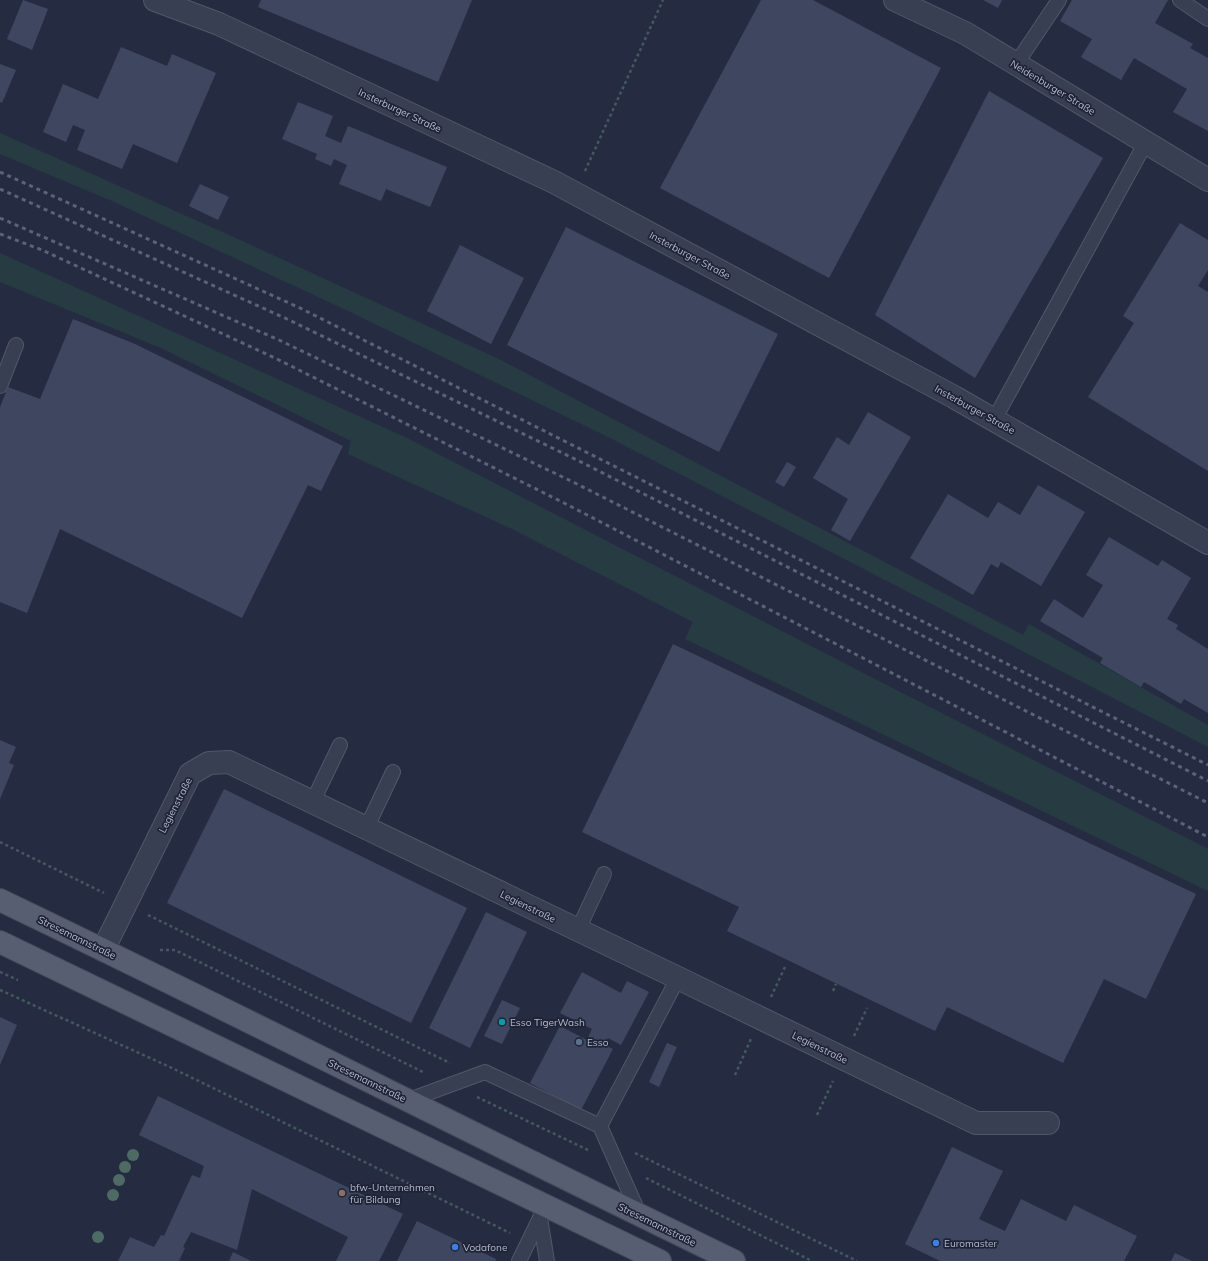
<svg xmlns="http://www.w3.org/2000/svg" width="1208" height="1261" viewBox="0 0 1208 1261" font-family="Mulish,sans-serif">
<rect width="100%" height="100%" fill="#252c42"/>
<!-- green -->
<g fill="#273b43">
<path d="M0,133l238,106 263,121 522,275 6,-11 179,101v22l-602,-311 -260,-126 -234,-109 -112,-47z"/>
<path d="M0,253l407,185 468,241 333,170v42l-523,-252 8,-17 -181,-93 -164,-75 3,-13 -190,-93 -161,-66z"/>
</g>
<!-- building -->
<g fill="#3f4760">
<path d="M23,0l25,9 -16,41 -25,-11z"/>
<path d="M261,0h211l-34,82 -180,-75z"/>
<path d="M761,0h52l128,68 -112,210 -169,-90z"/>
<path d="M983,0h19l-4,8z"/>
<path d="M1072,0h96l-13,23 38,21 -3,4 18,10v73l-35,-19 14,-23 -53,-31 -13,22 -40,-23 11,-18 -32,-18z"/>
<path d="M121,47l46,19 5,-12 44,19 -39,90 -44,-19 -11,25 -45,-19 8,-20 -12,-5 -7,17 -23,-10 20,-48 35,15z"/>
<path d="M0,64l16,6 -14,33 -2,-1z"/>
<path d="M989,91l114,67 -128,220 -100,-63z"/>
<path d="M298,102l35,14 -8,20 16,7 7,-17 99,41 -17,40 -44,-18 -5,12 -42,-17 8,-19 -13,-6 -3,7 -16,-7 2,-5 -35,-15z"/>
<path d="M200,184l29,13 -11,23 -29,-14z"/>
<path d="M1180,223l28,17v30l-10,16 10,6v179l-120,-74 46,-74 -11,-7z"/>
<path d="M566,227l212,107 -59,118 -212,-107z"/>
<path d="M460,245l64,33 -33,66 -64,-33z"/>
<path d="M73,319l62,25 208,102 -22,45 -13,-6 -66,133 -182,-89 -33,84 -27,-11v-195l8,-20 32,12z"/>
<path d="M868,412l43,25 -61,104 -19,-11 17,-31 -35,-21 24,-41 12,8z"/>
<path d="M787,462l9,5 -12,20 -9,-5z"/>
<path d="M1038,485l47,27 -44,74 -40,-24 -3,6 -7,-4 -18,31 -63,-37 38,-64 40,24 10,-16 22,13z"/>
<path d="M1109,537l49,29 4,-6 29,18 -24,41 11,6 -2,4 32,20v64l-24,-14 -3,5 -37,-22 -3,5 -41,-24 3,-5 -63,-37 14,-22 29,19 20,-33 -17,-10z"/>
<path d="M673,644l523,250 -50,105 -42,-20 -41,84 -116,-56 -12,24 -208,-100 12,-24 -157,-75z"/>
<path d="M0,740l16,7 -7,16 5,2 -14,34z"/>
<path d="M224,789l243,119 -56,115 -244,-120z"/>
<path d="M486,912l41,20 -57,116 -41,-20z"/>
<path d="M582,972l39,21 6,-12 22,11 -28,53 -13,-7 -4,7 9,4 -32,61 -51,-27 30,-57 27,14 5,-11 -32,-16z"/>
<path d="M502,1000l18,8 -18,36 -18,-8z"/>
<path d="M0,1017l17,8 -17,40z"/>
<path d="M667,1043l10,4 -18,40 -10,-5z"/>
<path d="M158,1096l245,118 -24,47h-43l12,-24 -96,-48 -15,61 -46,-18 -8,15 2,1 -6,13h-61l12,-24 24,10 7,-12 3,1 28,-61 8,3 4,-12 -65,-31z"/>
<path d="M952,1147l51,24 -24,48 26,12 16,-32 45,22 8,-16 63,31 -13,25h-184l-35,-17z"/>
<path d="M417,1221l79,38 -1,2h-98z"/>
<path d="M233,1252l18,9h-22z"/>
<path d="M1175,1253l17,8h-21z"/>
</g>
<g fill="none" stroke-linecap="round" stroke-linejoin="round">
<defs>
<g id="lane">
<path d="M1180,0l28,19"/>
<path d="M1016,64l43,-64"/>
<path d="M0,386l16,-41"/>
<path d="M994,420l152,-278"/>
<path d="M312,803l28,-58"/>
<path d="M366,829l27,-57"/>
<path d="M578,930l26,-56"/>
<path d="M409,1100l76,-28 115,54 40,90"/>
<path d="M600,1126l78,-148"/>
<path d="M545,1205l-5,13 7,43"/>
<path d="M519,1261l21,-43"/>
</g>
<g id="street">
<path d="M155,0l64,24 335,158 400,215 254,146"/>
<path d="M895,0l70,33 243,147"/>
<path d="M103,950l87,-176 19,-11 20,-1 449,216 298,145h72"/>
</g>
<g id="primary">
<path d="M0,900c246,118 488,242 734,361"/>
<path d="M0,942l660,319"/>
</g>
</defs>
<!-- lane casing -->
<use href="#lane" stroke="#515769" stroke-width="16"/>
<!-- street casing -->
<use href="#street" stroke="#515769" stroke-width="24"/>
<!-- primary casing -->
<use href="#primary" stroke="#43485b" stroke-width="24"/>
<!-- path -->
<g stroke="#455860" stroke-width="2.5" stroke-dasharray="3 3" stroke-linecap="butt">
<path d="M585,171l78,-171"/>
<path d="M0,842l104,51"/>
<path d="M148,915l302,148"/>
<path d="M160,950h15l250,123"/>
<path d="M0,972l18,8"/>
<path d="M0,990l172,78 338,165"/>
<path d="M833,991l3,-7"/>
<path d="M771,997l14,-30"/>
<path d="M854,1036l13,-28"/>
<path d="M735,1075l16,-36"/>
<path d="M477,1097l111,53"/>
<path d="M817,1115l16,-34"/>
<path d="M635,1153l222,108"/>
<path d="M646,1178l166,83"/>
</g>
<!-- lane -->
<use href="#lane" stroke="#393f52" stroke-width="14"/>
<!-- street -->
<use href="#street" stroke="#393f52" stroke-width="22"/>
<!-- primary -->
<use href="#primary" stroke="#575e72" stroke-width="22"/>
<!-- rail -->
<g stroke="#5b6279" stroke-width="3" stroke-dasharray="4 4" stroke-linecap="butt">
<path d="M0,172l300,136 908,457"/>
<path d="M0,189l287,130 296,144 625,318"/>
<path d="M0,218l279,122 296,143 633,320"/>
<path d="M0,234l42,16 235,109 289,145 642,333"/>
</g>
</g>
<!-- trees -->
<g fill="#4d6b64">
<circle cx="133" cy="1155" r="6"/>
<circle cx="125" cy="1167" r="6"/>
<circle cx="119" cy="1180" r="6"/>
<circle cx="113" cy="1195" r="6"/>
<circle cx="98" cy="1237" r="6"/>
</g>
<!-- markers -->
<circle fill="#0f9aa8" stroke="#1e2437" stroke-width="1.5" cx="502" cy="1022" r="4"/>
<circle fill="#5c6f8a" stroke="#1e2437" stroke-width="1.5" cx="579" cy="1042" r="4"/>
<circle fill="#8d6e63" stroke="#1e2437" stroke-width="1.5" cx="342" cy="1193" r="4"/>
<g fill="#3f7fe0" stroke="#1e2437" stroke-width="1.5">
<circle cx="936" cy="1243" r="4"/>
<circle cx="455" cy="1247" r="4"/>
</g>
<g text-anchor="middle" stroke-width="3.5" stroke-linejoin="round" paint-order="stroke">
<!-- street labels -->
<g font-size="10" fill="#b6bbcc" stroke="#1e2437">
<text transform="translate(1053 87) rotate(31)" y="4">Neidenburger Straße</text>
<text transform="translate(400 110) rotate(25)" y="4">Insterburger Straße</text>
<text transform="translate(690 255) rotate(28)" y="4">Insterburger Straße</text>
<text transform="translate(975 409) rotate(29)" y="4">Insterburger Straße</text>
<text transform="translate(175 805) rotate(-63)" y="4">Legienstraße</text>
<text transform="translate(528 906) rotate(26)" y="4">Legienstraße</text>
<text transform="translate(77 937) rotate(26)" y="4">Stresemannstraße</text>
<text transform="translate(820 1047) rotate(26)" y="4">Legienstraße</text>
<text transform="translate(367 1080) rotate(26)" y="4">Stresemannstraße</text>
<text transform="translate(657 1224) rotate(26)" y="4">Stresemannstraße</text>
</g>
<!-- poi labels -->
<g font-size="10" fill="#b6bbcc" stroke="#1e2437" text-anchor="start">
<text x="510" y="1026">Esso TigerWash</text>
<text x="587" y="1046">Esso</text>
<text x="350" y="1191">bfw-Unternehmen<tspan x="350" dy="12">für Bildung</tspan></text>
<text x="944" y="1247">Euromaster</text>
<text x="463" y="1251">Vodafone</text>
</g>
</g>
</svg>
